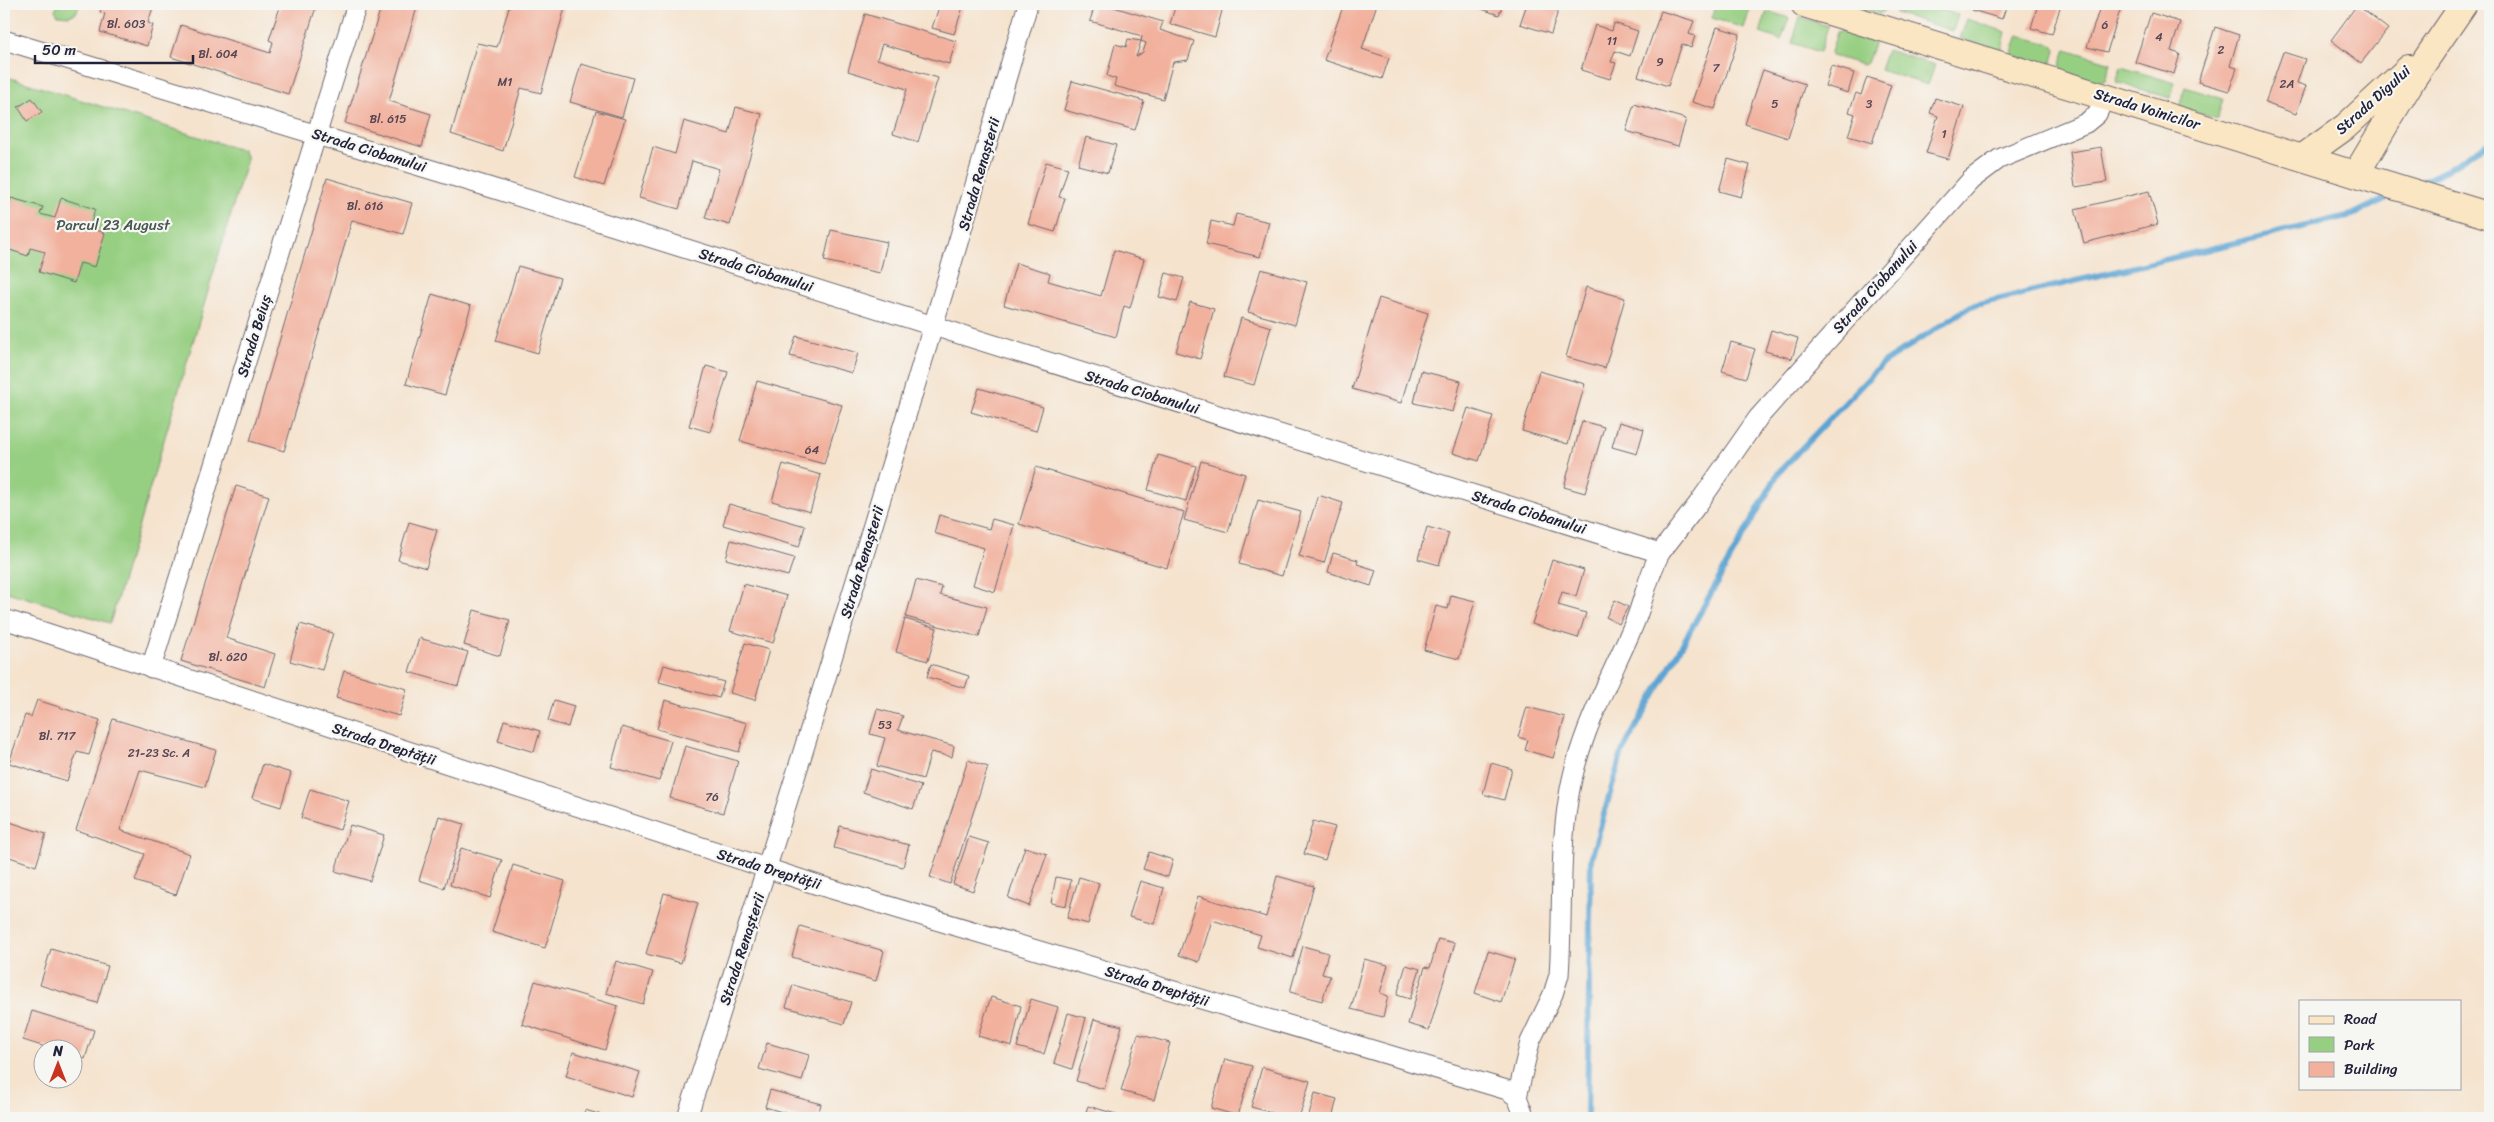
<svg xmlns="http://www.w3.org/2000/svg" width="2494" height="1122" viewBox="0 0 2494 1122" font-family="Sriracha,sans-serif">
<rect width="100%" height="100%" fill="#f6f6f2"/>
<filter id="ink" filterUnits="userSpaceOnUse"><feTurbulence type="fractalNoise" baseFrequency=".02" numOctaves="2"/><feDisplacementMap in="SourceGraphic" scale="10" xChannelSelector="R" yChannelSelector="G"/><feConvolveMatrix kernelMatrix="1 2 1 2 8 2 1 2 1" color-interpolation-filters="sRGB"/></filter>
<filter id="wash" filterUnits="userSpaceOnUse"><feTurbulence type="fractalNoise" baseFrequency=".0096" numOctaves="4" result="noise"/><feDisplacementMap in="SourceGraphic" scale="20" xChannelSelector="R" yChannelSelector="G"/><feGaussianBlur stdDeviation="1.12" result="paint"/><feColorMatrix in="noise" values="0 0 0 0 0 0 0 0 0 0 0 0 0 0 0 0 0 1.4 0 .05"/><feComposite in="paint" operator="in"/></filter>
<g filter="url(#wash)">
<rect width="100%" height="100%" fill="#f5e3ce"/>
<!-- green -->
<g fill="#97cf82" stroke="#5c785e">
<path d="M59,4h21l-4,9 -7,3 -11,-1 -3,-5z"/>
<path d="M1716,4l35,2 -7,22 -32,-10z"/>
<path d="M1846,4h39l-2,8 -4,2z"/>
<path d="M1899,4h22l37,11 -5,16 -57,-18z"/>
<path d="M1767,11l22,7 -8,22 -21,-7z"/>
<path d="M1800,17l28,9 -8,26 -28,-9z"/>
<path d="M1967,19l39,13 -4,17 -5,1 -37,-11z"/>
<path d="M1842,30l31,10 1,4 -7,19 -4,2 -30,-9 -2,-4 6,-20z"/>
<path d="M2018,35l36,11 2,4 -5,13 -6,3 -34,-11z"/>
<path d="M2066,49l45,14 -6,17 -5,3 -41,-13z"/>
<path d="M1887,50l48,15 -7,20 -48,-15z"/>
<path d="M2121,67l54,16 -5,15 -54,-16z"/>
<path d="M4,76l240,75 3,8 -137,464 -106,-32z"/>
<path d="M2185,87l38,12 -6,20 -38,-12z"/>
</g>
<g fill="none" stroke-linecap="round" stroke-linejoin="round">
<!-- stream -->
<g stroke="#5ca4d3" stroke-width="6">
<path d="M2416,185l27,-13 47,-30"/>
<path d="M1587,1118l4,-259 31,-107 157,-280 104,-109 88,-57 381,-91 43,-21"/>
</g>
</g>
<g id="blocks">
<!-- building -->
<g fill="#f2b19d">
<path d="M102,4h52l-6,19 5,2 -6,21 -47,-14 5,-19 -5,-1z"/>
<path d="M281,4h36l-29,90 -117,-37 10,-32 89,28 3,-11 -4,-2z"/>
<path d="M382,4h36l-29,97 42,13 -9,33 -77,-24z"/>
<path d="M510,4h56l-25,89 -20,-5 -18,63 -52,-17 26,-91 20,4z"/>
<path d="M940,4h24l-10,30 -22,-6z"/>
<path d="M1095,4h9l59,18 -3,8 34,11 -6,19 -15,2 -10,37 -49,-13 2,-7 -9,-3 8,-32 11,3 2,-8 13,2 -5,16 7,-5 3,-9 -5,-2 1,-5 -52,-15z"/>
<path d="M1176,4h36l11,3 -8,30 -45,-13z"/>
<path d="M1344,4h33l-15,45 27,9 -7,21 -58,-19z"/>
<path d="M1474,4h29l-4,11 -26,-9z"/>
<path d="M1527,4h38v2l-5,-2 -9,30 -31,-10z"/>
<path d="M1974,4h23l9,3 -4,12 -30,-9z"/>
<path d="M2038,4h23l-9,30 -21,-6z"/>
<path d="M2101,4h21l-15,48 -20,-5z"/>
<path d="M2197,4h17l-1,5z"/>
<path d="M2357,5l31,24 -27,34 -30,-23z"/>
<path d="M1661,11l33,10 -5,13 6,2 -4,12 -9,-4 -14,42 -30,-10z"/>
<path d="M2151,13l29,9 -9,29 9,3 -6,20 -39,-12z"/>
<path d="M865,14l91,27 -7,23 -67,-20 -5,15 61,19 -20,64 -25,-8 14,-45 -59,-18z"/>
<path d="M1614,23l24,8 -8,25 -15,-5 -4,11 5,1 -6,16 -29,-9 14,-45 17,6z"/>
<path d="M1717,27l23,7 -25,75 -23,-7z"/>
<path d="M2215,27l24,8 -9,31 7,2 -8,23 -31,-9z"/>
<path d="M2283,52l22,7 -8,24 9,3 -10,28 -31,-11z"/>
<path d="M581,64l52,14 -11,39 -52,-15z"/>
<path d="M1831,66l23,7 -6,20 -23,-7z"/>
<path d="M1763,70l42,14 -17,54 -43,-14z"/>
<path d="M1867,77l24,8 -19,58 -24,-7 7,-22 -6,-2 7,-19 5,2z"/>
<path d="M1072,81l72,20 -9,29 -71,-20z"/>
<path d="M32,98l10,14 -15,9 -9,-14z"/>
<path d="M1935,98l29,9 -16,52 -22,-6 12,-37 -8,-3z"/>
<path d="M1634,104l52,15 -8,27 -52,-15z"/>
<path d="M736,107l26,7 -32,111 -25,-7 14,-49 -27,-8 -13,48 -40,-11 14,-51 22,7 9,-33 45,13z"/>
<path d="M596,111l29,8 -21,67 -29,-9z"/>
<path d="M1086,137l30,8 -8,28 -30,-8z"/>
<path d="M2101,147l6,35 -32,5 -5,-35z"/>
<path d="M1728,159l22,6 -9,32 -22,-6z"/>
<path d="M1046,162l22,6 -9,29 6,1 -10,34 -27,-8z"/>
<path d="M327,178l85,25 -9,31 -51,-14 -68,231 -34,-10z"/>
<path d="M2149,191l9,33 -74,19 -9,-34z"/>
<path d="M11,198l32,9 -3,7 15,4 6,-20 34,11 -5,19 15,5 -10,34 -15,-4 -6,20 -35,-11 6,-20 -15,-4 -2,8 -24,-8v-24z"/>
<path d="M1236,214l33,8 -9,35 -54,-13 5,-23 22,5z"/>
<path d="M831,230l56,12 -7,31 -56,-12z"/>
<path d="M1114,250l30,9 -14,49 -6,-2 -8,31 -112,-32 12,-42 34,10 -2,8 53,15z"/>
<path d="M518,266l42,12 -22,75 -42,-12z"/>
<path d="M1261,269l46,13 -12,43 -47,-13z"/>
<path d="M1166,273l18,5 -7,24 -18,-5z"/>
<path d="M1586,287l39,11 -20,70 -39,-11z"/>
<path d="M432,294l39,12 -26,89 -39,-11z"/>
<path d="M1379,298l49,15 -27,90 -49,-14z"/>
<path d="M1190,302l24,7 -14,50 -24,-7z"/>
<path d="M1241,318l30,9 -17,58 -30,-8z"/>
<path d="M1771,330l27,8 -6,21 -27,-8z"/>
<path d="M796,336l62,17 -6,20 -62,-17z"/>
<path d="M1731,342l24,7 -9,29 -24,-7z"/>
<path d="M706,366l22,6 -18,60 -21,-6z"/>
<path d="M1421,371l40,10 -8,31 -39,-9z"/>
<path d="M1539,371l46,13 -17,60 -46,-13z"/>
<path d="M757,381l85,24 -18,59 -84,-23z"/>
<path d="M979,388l64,19 -7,24 -65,-19z"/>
<path d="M1468,408l25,8 -14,45 -26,-8z"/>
<path d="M1582,421l22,6 -19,66 -21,-6z"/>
<path d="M1619,422l25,7 -7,25 -25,-7z"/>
<path d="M1158,455l38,11 -10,35 -38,-11z"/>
<path d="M1201,461l44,13 -17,58 -44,-12z"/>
<path d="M783,464l38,11 -11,37 -38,-11z"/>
<path d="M1036,467l148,45 -17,56 -148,-44z"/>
<path d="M236,486l33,10 -43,142 49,16 -10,33 -84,-26z"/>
<path d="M1318,495l25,8 -19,60 -25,-7z"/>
<path d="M1258,500l43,12 -19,64 -43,-12z"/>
<path d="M729,504l76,22 -6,21 -76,-22z"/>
<path d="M939,515l50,14 3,-10 22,6 -19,67 -22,-7 11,-37 -50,-15z"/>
<path d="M409,522l28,8 -11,38 -28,-8z"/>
<path d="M1427,527l22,6 -10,32 -21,-6z"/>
<path d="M731,540l63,18 -6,18 -62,-17z"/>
<path d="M1333,553l25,7 -1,4 19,6 -5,16 -43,-14z"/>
<path d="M1552,560l32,10 -8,26 -14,-4 -4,13 28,8 -8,25 -46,-14z"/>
<path d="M916,580l26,7 -2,8 47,12 -8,30 -73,-20z"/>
<path d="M744,584l43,12 -14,47 -43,-12z"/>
<path d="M1451,595l24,6 -16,58 -35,-9 12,-44 12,3z"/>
<path d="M1615,600l13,7 -9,17 -13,-7z"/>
<path d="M474,610l36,10 -10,36 -36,-11z"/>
<path d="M905,619l32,9 -9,33 -32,-9z"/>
<path d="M300,624l33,9 -11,37 -32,-9z"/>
<path d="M419,638l49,14 -10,34 -49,-14z"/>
<path d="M745,643l24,7 -14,50 -25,-7z"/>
<path d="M931,664l38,12 -4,12 -38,-11z"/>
<path d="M664,665l60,17 -5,16 -60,-16z"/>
<path d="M344,671l63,18 -8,27 -63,-18z"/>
<path d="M37,700l63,20 -11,35 -12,-3 -10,29 -58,-18 16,-48 6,2z"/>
<path d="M554,700l20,6 -6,21 -20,-6z"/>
<path d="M665,700l82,23 -8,29 -82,-23z"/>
<path d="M1527,707l38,10 -12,41 -28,-8 3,-10 -10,-3z"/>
<path d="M877,709l26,7 -5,14 56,16 -2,11 -21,-5 -8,27 -46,-13 8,-28 -15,-4z"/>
<path d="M113,719l103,31 -11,37 -65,-17 -20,60 70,24 -14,41 -41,-14 10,-27 -69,-24z"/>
<path d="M504,720l36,11 -6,21 -36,-11z"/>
<path d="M622,727l49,14 -12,40 -48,-14z"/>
<path d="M685,746l53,15 -15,52 -53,-15z"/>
<path d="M968,760l20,7 -38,117 -20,-7z"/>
<path d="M1491,763l21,6 -8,31 -21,-6z"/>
<path d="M263,764l28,9 -10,34 -29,-9z"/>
<path d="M871,769l50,17 -8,23 -50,-17z"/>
<path d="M310,789l39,12 -9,29 -39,-12z"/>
<path d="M439,816l25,8 -20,64 -25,-8z"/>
<path d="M4,820l42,14 -10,32 -32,-11z"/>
<path d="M1313,821l22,6 -10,33 -21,-6z"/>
<path d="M350,825l34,10 -14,46 -35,-10z"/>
<path d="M840,826l69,19 -6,22 -69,-19z"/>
<path d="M969,837l20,6 -16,48 -20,-7z"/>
<path d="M1025,847l22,7 -18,52 -21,-8z"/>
<path d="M461,848l41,12 -12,38 -40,-13z"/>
<path d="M1149,852l24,8 -5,17 -25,-8z"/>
<path d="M513,865l52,16 -20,67 -53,-16z"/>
<path d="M1277,876l37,10 -21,72 -36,-11 4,-12 -49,-15 -13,42 -20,-7 19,-59 68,21z"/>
<path d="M1056,877l15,3 -5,26 -15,-3z"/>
<path d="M1079,877l20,6 -11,41 -21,-6z"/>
<path d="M1140,881l24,7 -10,36 -25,-7z"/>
<path d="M664,893l34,10 -17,60 -35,-9z"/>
<path d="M800,926l84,25 -8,30 -84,-24z"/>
<path d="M1438,939l17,4 -26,87 -21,-6 17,-57 5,1z"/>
<path d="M1303,946l25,7 -6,21 8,2 -8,25 -32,-9z"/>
<path d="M51,949l57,17 -11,37 -57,-18z"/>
<path d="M1488,951l27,8 -14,43 -26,-9z"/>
<path d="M1364,959l24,6 -8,28 8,3 -5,21 -32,-8z"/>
<path d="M616,961l37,11 -10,32 -37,-11z"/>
<path d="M1406,965l14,4 -10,30 -13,-4z"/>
<path d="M535,981l83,25 -13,44 -83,-26z"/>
<path d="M793,985l58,17 -7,22 -58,-17z"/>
<path d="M991,997l30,9 -9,40 -34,-10z"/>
<path d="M1031,999l27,8 -14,47 -27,-7z"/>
<path d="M32,1011l62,19 -9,29 -13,-4v-5h-17l-32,-10z"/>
<path d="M1068,1013l18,5 -14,51 -18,-6z"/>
<path d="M1094,1019l28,7 -18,63 -28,-8z"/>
<path d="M1138,1034l32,9 -16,57 -33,-9z"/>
<path d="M767,1043l42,12 -7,26 -43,-12z"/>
<path d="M573,1052l67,20 -8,25 -66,-21z"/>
<path d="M1225,1059l27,7 -14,50 -27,-8z"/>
<path d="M1262,1067l48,14 -11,37h-8l-40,-11z"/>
<path d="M770,1090l51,14 -4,14h-15l-37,-11z"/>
<path d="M1315,1093l22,6 -5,19h-24z"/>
<path d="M1088,1106l28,8 -1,4h-31z"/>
<path d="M585,1110l27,8h-29z"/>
</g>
</g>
</g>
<g filter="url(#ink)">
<use href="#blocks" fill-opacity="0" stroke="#6c666e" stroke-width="1"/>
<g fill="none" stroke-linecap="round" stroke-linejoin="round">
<defs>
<g id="street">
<path d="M4,40l491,149 1165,364 38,-49 60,-86 213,-238 28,-21 87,-36 11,-9 8,-17"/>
<path d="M4,619l814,266 689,205 10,7 8,21"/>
<path d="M151,668l206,-664"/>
<path d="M1517,1097l13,-55 23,-48 6,-19c4,-57 0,-117 9,-174 9,-63 41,-119 66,-177 10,-24 13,-46 26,-71"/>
<path d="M687,1118c119,-370 233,-741 341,-1114"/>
</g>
<g id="secondary">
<path d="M1804,4l686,212"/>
<path d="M2303,157l42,-30 64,-59"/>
<path d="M2356,174l56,-94 52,-76"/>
</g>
</defs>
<!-- street casing -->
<use href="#street" stroke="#6c666e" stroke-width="21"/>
<!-- secondary casing -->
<use href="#secondary" stroke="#6c666e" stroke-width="28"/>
<!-- street -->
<use href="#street" stroke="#fff" stroke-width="19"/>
<!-- secondary -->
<use href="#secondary" stroke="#fbe6c3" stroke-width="26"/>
</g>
</g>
<g text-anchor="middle" stroke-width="4.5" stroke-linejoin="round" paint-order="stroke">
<!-- number labels -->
<g font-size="12" fill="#564654">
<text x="126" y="28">Bl. 603</text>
<text x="2105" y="29">6</text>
<text x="2159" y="41">4</text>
<text x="1612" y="45">11</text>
<text x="2221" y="54">2</text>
<text x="218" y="58">Bl. 604</text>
<text x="1660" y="66">9</text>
<text x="1716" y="72">7</text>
<text x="505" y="86">M1</text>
<text x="2287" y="88">2A</text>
<text x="1775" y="108">5</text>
<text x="1869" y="108">3</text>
<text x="388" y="123">Bl. 615</text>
<text x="1944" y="138">1</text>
<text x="365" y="210">Bl. 616</text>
<text x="812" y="454">64</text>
<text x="228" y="661">Bl. 620</text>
<text x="885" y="729">53</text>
<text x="57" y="740">Bl. 717</text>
<text x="159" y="757">21-23 Sc. A</text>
<text x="712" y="801">76</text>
</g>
<!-- street labels -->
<g font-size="15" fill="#22223b" stroke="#f6f6f2">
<text transform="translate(2373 100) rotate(-42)" y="5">Strada Digului</text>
<text transform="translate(2147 109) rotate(17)" y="5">Strada Voinicilor</text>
<text transform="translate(369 150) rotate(17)" y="5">Strada Ciobanului</text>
<text transform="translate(979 174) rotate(-74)" y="5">Strada Renașterii</text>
<text transform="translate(756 270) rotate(17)" y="5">Strada Ciobanului</text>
<text transform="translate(1875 287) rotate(-48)" y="5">Strada Ciobanului</text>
<text transform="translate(254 336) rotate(-73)" y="5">Strada Beiuș</text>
<text transform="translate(1142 392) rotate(17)" y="5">Strada Ciobanului</text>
<text transform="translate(1529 512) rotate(17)" y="5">Strada Ciobanului</text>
<text transform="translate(862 562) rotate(-73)" y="5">Strada Renașterii</text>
<text transform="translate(384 744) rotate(18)" y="5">Strada Dreptății</text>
<text transform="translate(769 869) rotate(17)" y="5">Strada Dreptății</text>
<text transform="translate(742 949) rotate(-72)" y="5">Strada Renașterii</text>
<text transform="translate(1157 986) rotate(17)" y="5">Strada Dreptății</text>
</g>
<!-- park labels -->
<g font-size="15" fill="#455650" stroke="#f6f6f2">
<text x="113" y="230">Parcul 23 August</text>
</g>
</g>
<!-- margin -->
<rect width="2494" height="1122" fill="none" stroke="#f6f6f2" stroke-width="20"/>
<!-- legend -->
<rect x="2299" y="1000" width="162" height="90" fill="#f6f6f2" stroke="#a1a1a9"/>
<rect x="2309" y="1016" width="25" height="8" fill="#fbe6c3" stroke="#a1a1a9"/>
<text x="2344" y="1024" font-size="15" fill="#22223b">Road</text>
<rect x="2309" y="1037" width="25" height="15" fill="#97cf82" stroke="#a1a1a9"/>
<text x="2344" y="1050" font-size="15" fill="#22223b">Park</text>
<rect x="2309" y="1062" width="25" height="15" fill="#f2b19d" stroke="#a1a1a9"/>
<text x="2344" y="1074" font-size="15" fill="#22223b">Building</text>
<!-- north arrow -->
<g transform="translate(58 1064)"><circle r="24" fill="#f6f6f2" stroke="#a1a1a9"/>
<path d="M0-4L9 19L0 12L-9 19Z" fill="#c8321e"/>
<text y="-8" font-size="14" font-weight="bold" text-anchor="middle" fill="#22223b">N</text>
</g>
<!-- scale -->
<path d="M35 55v8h158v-8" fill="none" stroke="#22223b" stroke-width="2.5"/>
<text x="42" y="55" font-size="15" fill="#22223b" stroke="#f6f6f2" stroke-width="4" paint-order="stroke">50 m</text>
</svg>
